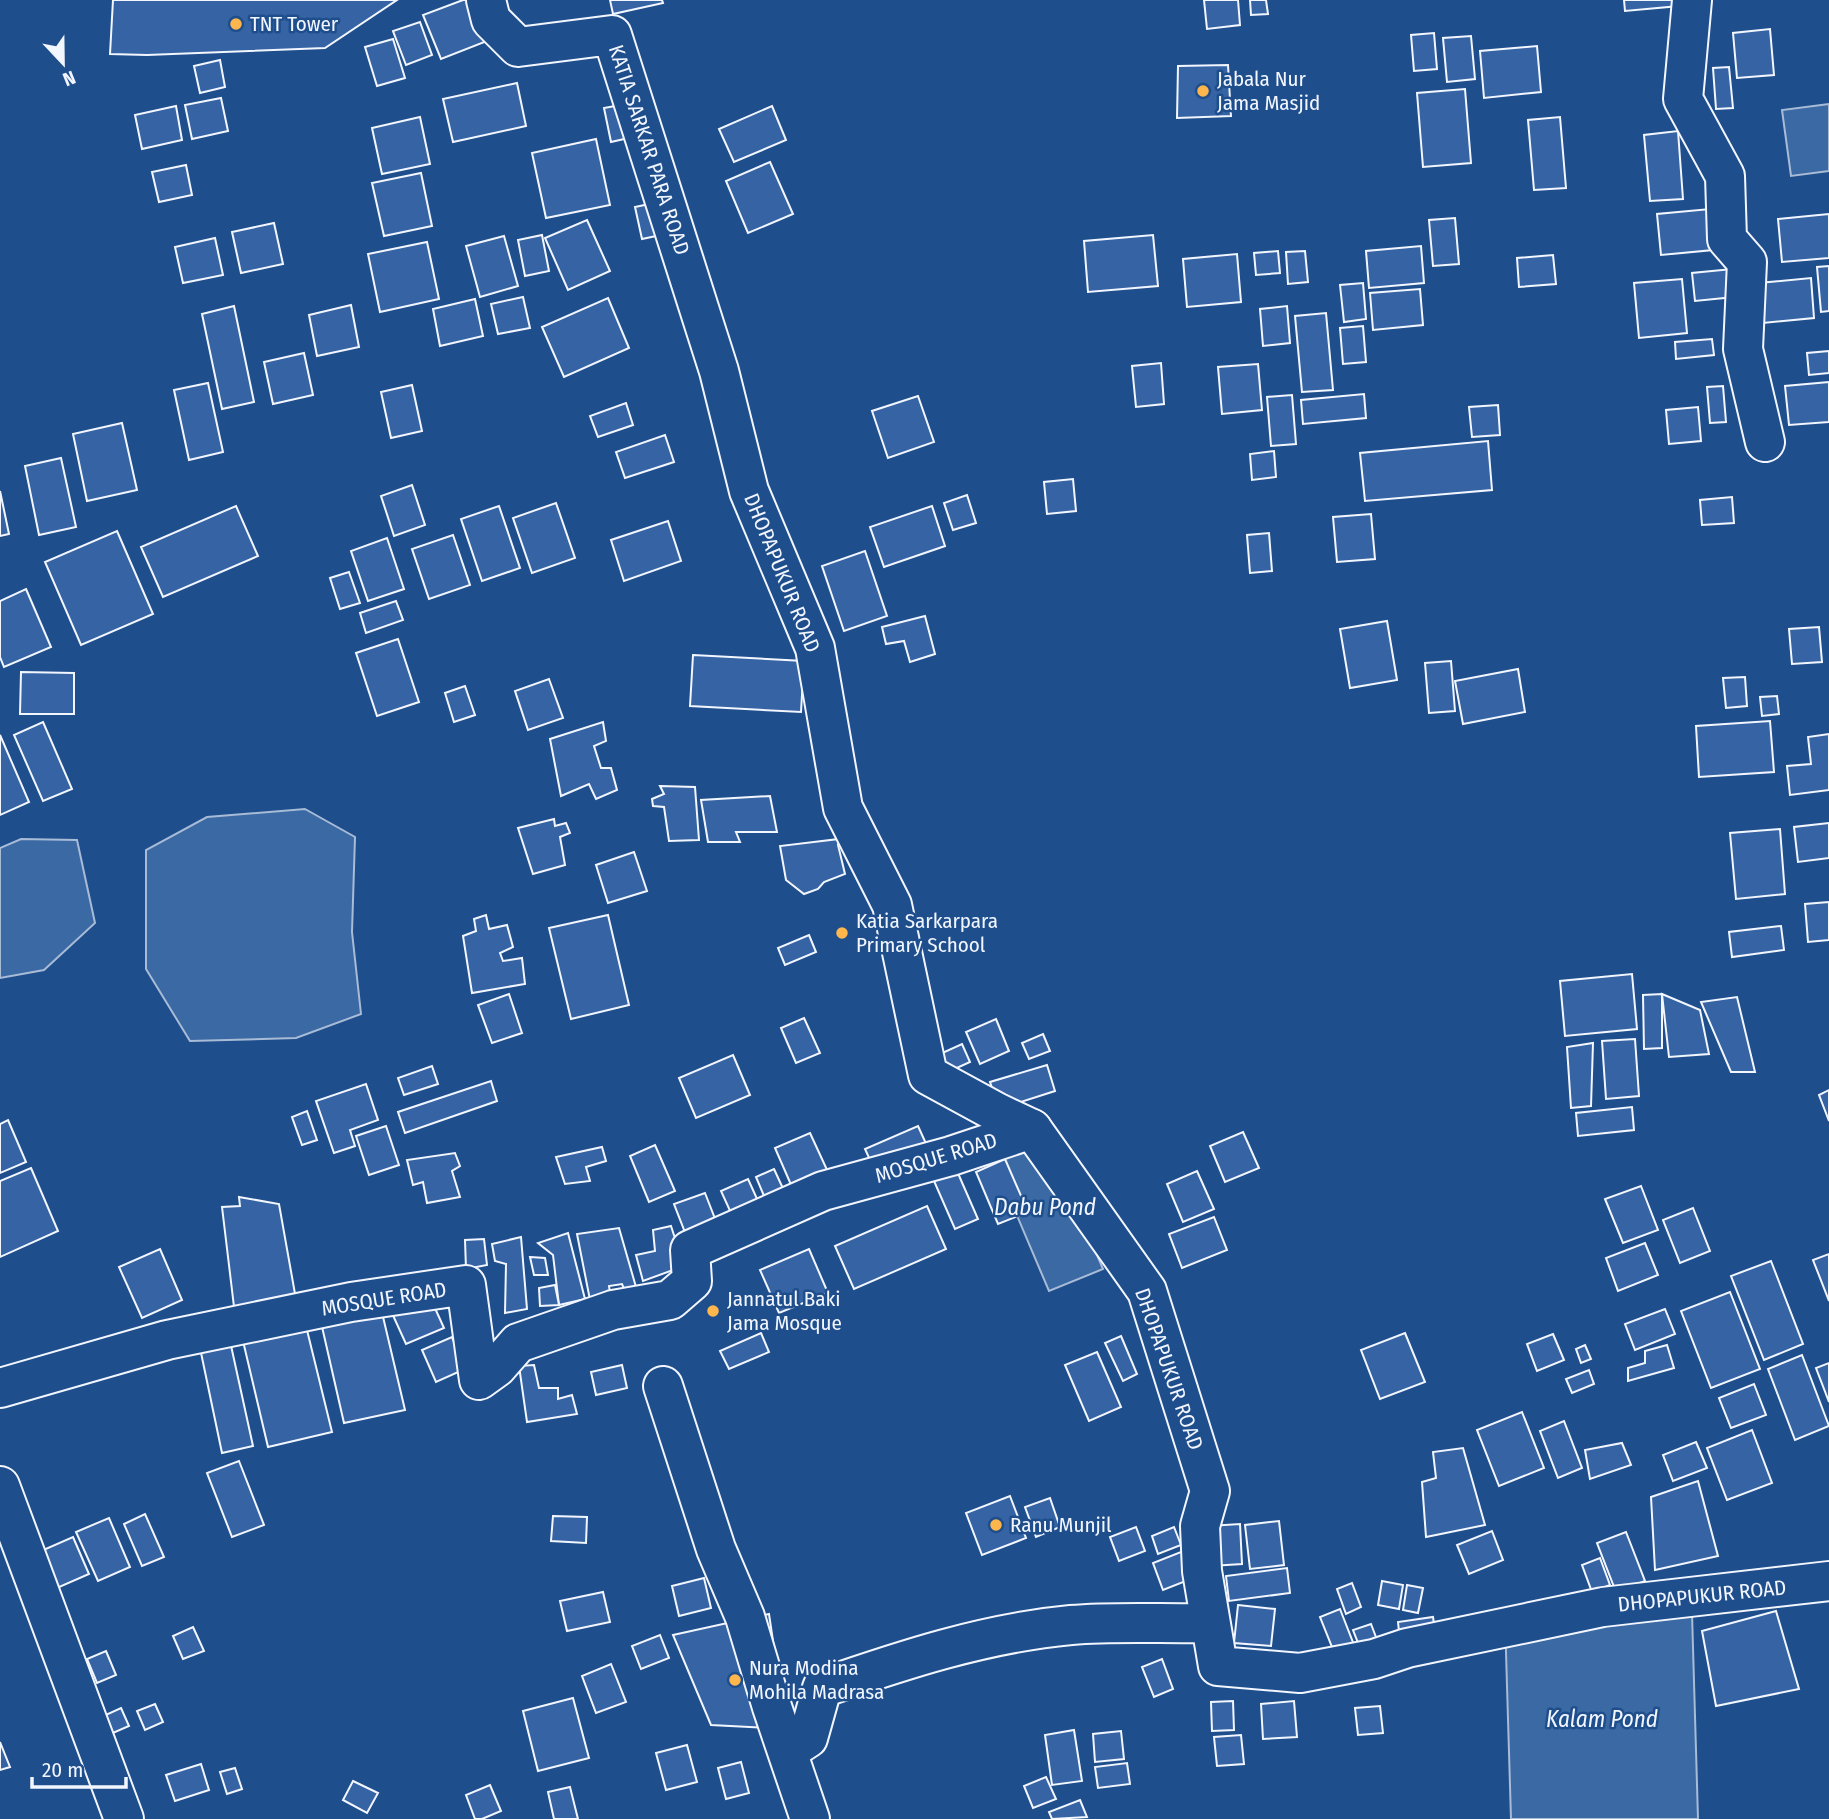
<svg xmlns="http://www.w3.org/2000/svg" width="1829" height="1819" viewBox="0 0 1829 1819" font-family="'Fira Sans Condensed',sans-serif">
<rect width="100%" height="100%" fill="#1f4e8c"/>
<!-- water -->
<g fill="#3b69a3" stroke="#a8bbd7" stroke-width="2">
<path d="M1829,104v67l-38,5 -9,-66z"/>
<path d="M305,809l50,28 -3,95 9,82 -65,24 -106,3 -44,-72v-119l61,-33z"/>
<path d="M21,839l56,1 18,83 -51,47 -44,8v-130z"/>
<path d="M1041,1122l62,147 -54,22 -62,-146z"/>
<path d="M1692,1613l6,206h-187l-6,-200z"/>
</g>
<!-- building -->
<g fill="#3563a3" stroke="#f2f6ff" stroke-width="2">
<path d="M113,0h284l-72,48 -178,7 -37,-1z"/>
<path d="M463,0h8l16,41 -46,18 -18,-44z"/>
<path d="M610,0h52l1,3 -50,11z"/>
<path d="M1204,0h34l2,25 -33,4z"/>
<path d="M1250,0h16l2,14 -17,1z"/>
<path d="M1624,0h54l1,6 -54,5z"/>
<path d="M420,22l12,33 -26,10 -13,-34z"/>
<path d="M1770,29l4,46 -37,3 -4,-45z"/>
<path d="M1434,33l3,36 -23,2 -3,-36z"/>
<path d="M1471,36l4,43 -28,3 -4,-44z"/>
<path d="M393,39l12,39 -28,8 -12,-39z"/>
<path d="M1537,46l4,46 -57,6 -4,-47z"/>
<path d="M220,60l5,27 -25,6 -6,-27z"/>
<path d="M1228,65l3,51 -54,2 1,-52z"/>
<path d="M1729,67l4,41 -17,1 -3,-41z"/>
<path d="M517,83l9,43 -73,16 -10,-43z"/>
<path d="M1465,89l6,74 -48,4 -6,-74z"/>
<path d="M221,98l7,33 -36,8 -7,-34z"/>
<path d="M626,104l7,33 -22,5 -7,-34z"/>
<path d="M176,106l6,34 -40,9 -7,-34z"/>
<path d="M772,106l14,34 -52,22 -15,-33z"/>
<path d="M420,117l10,47 -48,10 -10,-46z"/>
<path d="M1560,117l6,71 -32,2 -6,-70z"/>
<path d="M1678,131l5,68 -33,2 -6,-66z"/>
<path d="M596,139l14,66 -64,13 -14,-65z"/>
<path d="M770,162l23,52 -45,19 -22,-52z"/>
<path d="M186,165l6,30 -33,7 -7,-30z"/>
<path d="M421,173l11,53 -48,10 -12,-53z"/>
<path d="M654,203l7,32 -19,4 -7,-32z"/>
<path d="M1710,209l3,41 -52,5 -4,-41z"/>
<path d="M1829,214v44l-47,4 -4,-43z"/>
<path d="M1455,218l4,46 -26,2 -4,-46z"/>
<path d="M587,220l23,51 -42,19 -23,-52z"/>
<path d="M274,223l9,41 -42,9 -9,-41z"/>
<path d="M542,235l7,36 -24,5 -7,-36z"/>
<path d="M1153,235l5,51 -70,6 -4,-51z"/>
<path d="M504,236l14,50 -38,11 -14,-51z"/>
<path d="M215,238l8,37 -40,8 -8,-36z"/>
<path d="M427,242l12,57 -59,13 -12,-58z"/>
<path d="M1421,246l3,37 -55,5 -3,-37z"/>
<path d="M1278,251l2,22 -24,2 -2,-22z"/>
<path d="M1305,251l3,31 -20,2 -2,-32z"/>
<path d="M1237,254l4,48 -54,5 -4,-48z"/>
<path d="M1553,255l3,29 -37,3 -2,-29z"/>
<path d="M1829,266v45l-8,1 -4,-45z"/>
<path d="M1732,269l2,28 -39,4 -3,-28z"/>
<path d="M1811,278l3,40 -51,5 -4,-40z"/>
<path d="M1682,279l5,54 -48,5 -5,-55z"/>
<path d="M1363,283l3,36 -22,3 -4,-37z"/>
<path d="M1420,289l3,36 -50,5 -3,-37z"/>
<path d="M523,297l7,31 -32,6 -7,-30z"/>
<path d="M608,298l21,50 -65,29 -22,-50z"/>
<path d="M475,299l8,37 -43,10 -7,-37z"/>
<path d="M351,305l8,42 -42,9 -8,-41z"/>
<path d="M234,306l20,96 -32,7 -20,-95z"/>
<path d="M1287,306l3,37 -27,3 -3,-37z"/>
<path d="M1326,313l7,77 -31,2 -7,-76z"/>
<path d="M1363,326l3,36 -23,2 -3,-36z"/>
<path d="M1712,339l2,16 -38,4 -1,-17z"/>
<path d="M1829,351v22l-20,2 -2,-22z"/>
<path d="M304,353l9,42 -40,9 -9,-42z"/>
<path d="M1161,363l3,41 -28,3 -4,-41z"/>
<path d="M1258,364l4,46 -40,4 -4,-47z"/>
<path d="M1829,382v40l-40,3 -4,-39z"/>
<path d="M208,383l15,69 -34,8 -15,-70z"/>
<path d="M412,385l10,46 -31,7 -10,-46z"/>
<path d="M1723,386l3,36 -16,1 -3,-36z"/>
<path d="M1364,394l2,24 -63,6 -2,-24z"/>
<path d="M1292,395l4,49 -25,2 -4,-49z"/>
<path d="M918,396l16,46 -46,16 -16,-47z"/>
<path d="M626,403l7,22 -35,12 -8,-21z"/>
<path d="M1498,405l2,30 -28,2 -3,-30z"/>
<path d="M1698,407l3,34 -32,3 -3,-34z"/>
<path d="M122,423l15,67 -50,11 -14,-67z"/>
<path d="M665,435l9,27 -49,16 -9,-26z"/>
<path d="M1488,441l4,49 -127,11 -5,-48z"/>
<path d="M1274,451l2,26 -24,3 -2,-26z"/>
<path d="M61,458l15,69 -37,8 -14,-69z"/>
<path d="M1073,479l3,32 -29,3 -3,-32z"/>
<path d="M412,485l13,40 -31,11 -13,-40z"/>
<path d="M0,491l9,43 -9,2z"/>
<path d="M967,495l9,28 -23,7 -9,-27z"/>
<path d="M1732,497l2,26 -32,2 -2,-25z"/>
<path d="M556,503l19,55 -43,15 -19,-55z"/>
<path d="M236,506l22,50 -95,41 -22,-50z"/>
<path d="M499,506l21,62 -38,13 -21,-62z"/>
<path d="M932,506l13,40 -61,21 -14,-40z"/>
<path d="M1371,514l4,45 -38,3 -4,-45z"/>
<path d="M668,521l13,40 -57,20 -13,-41z"/>
<path d="M117,531l36,83 -72,31 -36,-83z"/>
<path d="M1269,533l3,38 -22,2 -3,-38z"/>
<path d="M453,535l17,50 -41,14 -17,-50z"/>
<path d="M387,538l17,51 -36,12 -17,-50z"/>
<path d="M865,551l22,65 -43,15 -22,-65z"/>
<path d="M349,572l11,31 -20,6 -10,-31z"/>
<path d="M26,589l25,58 -47,20 -4,-10v-56z"/>
<path d="M396,601l7,19 -37,13 -6,-20z"/>
<path d="M925,616l10,38 -25,8 -6,-21 -18,3 -4,-17z"/>
<path d="M1387,621l10,59 -47,8 -10,-59z"/>
<path d="M1819,627l3,35 -30,2 -3,-35z"/>
<path d="M398,639l21,63 -42,14 -21,-63z"/>
<path d="M693,655l111,6 -3,51 -111,-6z"/>
<path d="M1451,661l4,50 -26,2 -4,-50z"/>
<path d="M1518,669l7,43 -62,12 -8,-43z"/>
<path d="M21,672l53,1v41h-54z"/>
<path d="M1745,677l2,29 -21,2 -3,-30z"/>
<path d="M549,679l14,39 -35,12 -13,-39z"/>
<path d="M465,686l10,29 -21,7 -9,-29z"/>
<path d="M1777,696l2,18 -17,2 -2,-19z"/>
<path d="M1770,721l4,51 -75,5 -3,-51z"/>
<path d="M43,722l29,67 -29,12 -29,-66z"/>
<path d="M603,722l3,19 -12,5 7,22h10l6,22 -21,9 -7,-15 -28,12 -11,-57z"/>
<path d="M1829,734v56l-39,5 -3,-29 24,-2 -3,-27z"/>
<path d="M0,735l29,67 -29,13z"/>
<path d="M660,786l35,1 4,53 -30,1 -5,-34 -11,-1 -1,-7 12,-5z"/>
<path d="M770,796l7,36h-41l4,10h-32l-7,-42z"/>
<path d="M554,819l1,7 11,-3 4,10 -10,4 5,28 -32,9 -15,-46z"/>
<path d="M1829,823v35l-31,4 -4,-35z"/>
<path d="M1780,829l5,65 -49,5 -6,-66z"/>
<path d="M839,839l-1,6 7,29 -21,8 -6,7 -14,5 -18,-14 -6,-34z"/>
<path d="M634,852l13,39 -39,12 -12,-38z"/>
<path d="M1829,902v38l-21,2 -3,-38z"/>
<path d="M486,915l3,14 18,-4 6,22 -13,6 3,8 19,-3 3,26 -53,9 -9,-57 13,-5 -2,-12z"/>
<path d="M608,915l21,90 -58,14 -22,-91z"/>
<path d="M1781,926l3,24 -52,7 -3,-25z"/>
<path d="M809,935l7,17 -31,13 -7,-17z"/>
<path d="M1632,974l5,55 -72,7 -5,-55z"/>
<path d="M509,994l13,39 -30,10 -14,-38z"/>
<path d="M1662,994l38,16 9,44 -40,3z"/>
<path d="M1662,994v54l-18,1 -1,-54z"/>
<path d="M1737,997l18,75h-24l-30,-70z"/>
<path d="M804,1018l16,35 -24,10 -15,-35z"/>
<path d="M996,1019l13,32 -29,13 -14,-32z"/>
<path d="M1043,1034l7,17 -21,8 -7,-16z"/>
<path d="M1635,1039l4,57 -33,3 -4,-58z"/>
<path d="M1593,1043l-2,63 -20,2 -4,-61z"/>
<path d="M962,1044l8,18 -22,10 -8,-18z"/>
<path d="M733,1055l17,40 -54,23 -17,-40z"/>
<path d="M1047,1065l8,26 -56,18 -9,-27z"/>
<path d="M432,1066l6,18 -34,11 -6,-17z"/>
<path d="M491,1081l6,20 -92,32 -7,-21z"/>
<path d="M366,1084l12,36 -28,10 5,16 -21,7 -18,-52z"/>
<path d="M1829,1090v31l-10,-26z"/>
<path d="M1632,1107l2,23 -56,6 -2,-23z"/>
<path d="M307,1111l10,29 -15,5 -10,-28z"/>
<path d="M8,1120l18,42 -26,11v-49z"/>
<path d="M386,1126l13,39 -30,10 -13,-39z"/>
<path d="M918,1126l10,22 -53,23 -10,-22z"/>
<path d="M1243,1132l16,36 -34,14 -15,-36z"/>
<path d="M810,1133l18,39 -36,15 -17,-39z"/>
<path d="M655,1145l20,46 -26,11 -19,-46z"/>
<path d="M602,1147l4,14 -20,6 4,14 -25,3 -9,-27z"/>
<path d="M455,1153l5,13 -8,5 8,26 -33,6 -4,-21 -10,3 -6,-25z"/>
<path d="M1005,1159l23,53 -30,12 -22,-52z"/>
<path d="M31,1168l27,63 -58,26v-76z"/>
<path d="M774,1169l12,26 -19,8 -11,-26z"/>
<path d="M957,1171l21,48 -23,10 -21,-48z"/>
<path d="M1197,1171l17,38 -31,13 -16,-38z"/>
<path d="M748,1179l10,22 -27,12 -10,-22z"/>
<path d="M1641,1186l17,44 -35,13 -18,-44z"/>
<path d="M705,1193l14,36 -31,11 -14,-36z"/>
<path d="M239,1197l40,7 18,101 -62,10 -13,-108 18,-1z"/>
<path d="M927,1206l19,43 -92,40 -19,-43z"/>
<path d="M1693,1208l17,43 -30,12 -17,-43z"/>
<path d="M1214,1217l13,33 -45,18 -13,-34z"/>
<path d="M671,1226l13,40 -41,15 -7,-26 19,-4 -2,-21z"/>
<path d="M619,1228l17,59 -10,6 -4,-9 -13,2 2,13 -20,6 -14,-71z"/>
<path d="M568,1233l17,66 -26,6 -6,-50 -15,-12z"/>
<path d="M521,1237l6,72 -22,4 1,-49 -11,-3 -3,-17z"/>
<path d="M484,1239l3,26 -21,4 -1,-29z"/>
<path d="M1645,1243l13,32 -40,16 -12,-33z"/>
<path d="M160,1249l22,51 -40,18 -23,-51z"/>
<path d="M809,1249l19,44 -49,20 -19,-43z"/>
<path d="M1829,1254v47l-16,-41z"/>
<path d="M530,1257l15,1 3,17h-14z"/>
<path d="M1771,1261l32,83 -39,16 -33,-84z"/>
<path d="M555,1285l4,20 -19,1 -1,-18z"/>
<path d="M1730,1292l30,77 -49,19 -30,-77z"/>
<path d="M429,1295l15,33 -38,16 -15,-33z"/>
<path d="M380,1304l25,106 -61,13 -24,-105z"/>
<path d="M1665,1309l10,25 -40,16 -10,-26z"/>
<path d="M306,1326l26,106 -64,15 -25,-106z"/>
<path d="M761,1333l8,19 -40,17 -9,-18z"/>
<path d="M1405,1333l20,49 -45,17 -19,-49z"/>
<path d="M1553,1334l11,26 -27,11 -10,-27z"/>
<path d="M1121,1336l16,38 -14,7 -18,-38z"/>
<path d="M452,1337l13,32 -29,13 -14,-32z"/>
<path d="M230,1341l23,105 -31,7 -22,-105z"/>
<path d="M1585,1345l6,14 -10,4 -5,-14z"/>
<path d="M1667,1345l7,23 -46,13v-13l17,-5v-12z"/>
<path d="M1097,1352l24,55 -32,14 -24,-56z"/>
<path d="M1802,1355l27,71 -34,14 -27,-71z"/>
<path d="M1829,1363v39l-13,-34z"/>
<path d="M534,1365l5,23h19v11l14,-4 5,19 -50,8 -8,-56z"/>
<path d="M622,1365l5,23 -31,7 -5,-23z"/>
<path d="M1589,1370l5,14 -22,9 -6,-14z"/>
<path d="M1754,1384l12,31 -35,13 -12,-30z"/>
<path d="M1522,1412l22,56 -45,18 -22,-56z"/>
<path d="M1564,1421l18,47 -24,10 -18,-47z"/>
<path d="M1752,1430l20,53 -45,17 -20,-52z"/>
<path d="M1696,1442l11,26 -34,13 -10,-26z"/>
<path d="M1622,1443l9,22 -41,14 -5,-29z"/>
<path d="M1463,1448l22,77 -59,12 -4,-55 14,-4 -3,-26z"/>
<path d="M239,1461l25,64 -32,12 -25,-64z"/>
<path d="M1698,1481l20,75 -63,14 -4,-73z"/>
<path d="M1010,1496l16,42 -44,17 -16,-42z"/>
<path d="M1050,1498l10,29 -24,10 -11,-30z"/>
<path d="M145,1514l19,43 -22,9 -18,-42z"/>
<path d="M553,1516l34,1 -1,26 -35,-2z"/>
<path d="M109,1518l21,49 -32,14 -22,-49z"/>
<path d="M1279,1521l5,44 -34,4 -5,-44z"/>
<path d="M1240,1524l2,40 -31,2 -2,-40z"/>
<path d="M1136,1527l9,24 -26,10 -9,-24z"/>
<path d="M1174,1527l7,18 -23,9 -6,-18z"/>
<path d="M1492,1531l11,29 -34,14 -12,-29z"/>
<path d="M1626,1532l19,49 -29,11 -19,-49z"/>
<path d="M73,1537l16,37 -32,14 -16,-37z"/>
<path d="M1186,1550l10,27 -33,13 -10,-27z"/>
<path d="M1600,1558l10,27 -18,7 -10,-27z"/>
<path d="M1287,1568l3,25 -61,8 -3,-25z"/>
<path d="M704,1578l7,30 -32,8 -7,-30z"/>
<path d="M1382,1581l21,4 -4,24 -21,-4z"/>
<path d="M1352,1583l9,24 -15,7 -9,-25z"/>
<path d="M1407,1585l16,3 -5,25 -15,-3z"/>
<path d="M603,1592l7,30 -43,9 -7,-30z"/>
<path d="M1238,1605l37,4 -4,37 -37,-3z"/>
<path d="M1340,1609l14,36 -20,7 -14,-35z"/>
<path d="M1776,1611l23,78 -83,17 -14,-75z"/>
<path d="M769,1614l17,115 -75,-4 -38,-90z"/>
<path d="M1433,1617l3,20 -36,4 -2,-19z"/>
<path d="M1371,1624l8,21 -17,8 -9,-23z"/>
<path d="M193,1627l11,24 -21,8 -10,-23z"/>
<path d="M660,1635l9,23 -28,11 -9,-23z"/>
<path d="M106,1651l10,24 -19,8 -10,-24z"/>
<path d="M1162,1659l11,30 -19,8 -12,-30z"/>
<path d="M611,1664l15,38 -30,11 -14,-37z"/>
<path d="M573,1698l16,60 -51,13 -15,-60z"/>
<path d="M1233,1701l1,29 -22,1 -1,-29z"/>
<path d="M1294,1701l3,36 -34,2 -2,-35z"/>
<path d="M155,1704l8,18 -18,8 -8,-19z"/>
<path d="M1380,1706l3,27 -25,2 -3,-27z"/>
<path d="M121,1708l8,18 -23,10 -7,-18z"/>
<path d="M1074,1730l8,51 -30,4 -7,-50z"/>
<path d="M1121,1731l3,28 -29,3 -2,-28z"/>
<path d="M1241,1735l3,29 -27,2 -3,-29z"/>
<path d="M0,1742l10,25 -10,3z"/>
<path d="M687,1745l10,37 -31,8 -10,-37z"/>
<path d="M741,1762l8,31 -23,6 -8,-31z"/>
<path d="M1127,1763l3,21 -32,4 -3,-21z"/>
<path d="M201,1764l8,26 -34,11 -9,-26z"/>
<path d="M235,1768l7,21 -15,5 -7,-22z"/>
<path d="M1046,1777l10,22 -23,9 -9,-22z"/>
<path d="M353,1781l25,12 -11,20 -24,-13z"/>
<path d="M490,1785l11,26 -19,8h-7l-9,-24z"/>
<path d="M570,1787l8,32h-24l-6,-27z"/>
<path d="M1080,1800l7,17 -35,2 -3,-7z"/>
</g>
<g fill="none" stroke-linecap="round" stroke-linejoin="round">
<defs>
<g id="secondary">
<path d="M486,0l5,20 27,27 94,-12 107,336 30,120 66,157 28,160 49,97 36,170 68,37 36,17 115,162 63,200 -10,35 2,45 16,95 82,7 74,-14 33,-11 196,-41 226,-26"/>
<path d="M1692,0l-9,99 42,77 2,63 20,23 -4,87 22,93"/>
<path d="M663,1386l53,163 29,68 27,90 38,112"/>
<path d="M0,1388l167,-48 184,-38 115,-17 13,95 18,-13 21,-24 95,-33 57,-10 22,-19 -2,-31 133,-59 128,-35 81,-27"/>
<path d="M0,1486l124,333"/>
<path d="M788,1751l20,-13 14,-50c81,-28 163,-55 249,-63 46,-4 93,-1 139,-2"/>
</g>
</defs>
<!-- secondary casing -->
<use href="#secondary" stroke="#f2f6ff" stroke-width="42"/>
<!-- secondary -->
<use href="#secondary" stroke="#1f4e8c" stroke-width="38"/>
</g>
<!-- markers -->
<g fill="#ffb74d" stroke="#1f4e8c" stroke-width="2.5">
<circle cx="236" cy="24" r="7"/>
<circle cx="1203" cy="91" r="7"/>
<circle cx="842" cy="933" r="7"/>
<circle cx="713" cy="1311" r="7"/>
<circle cx="996" cy="1525" r="7"/>
<circle cx="735" cy="1680" r="7"/>
</g>
<g text-anchor="middle" stroke-width="5" stroke-linejoin="round" paint-order="stroke">
<!-- poi labels -->
<g font-size="21" fill="#f2f6ff" stroke="#1f4e8c" text-anchor="start">
<text x="250" y="31">TNT Tower</text>
<text x="1217" y="86">Jabala Nur<tspan x="1217" dy="24">Jama Masjid</tspan></text>
<text x="856" y="928">Katia Sarkarpara<tspan x="856" dy="24">Primary School</tspan></text>
<text x="727" y="1306">Jannatul Baki<tspan x="727" dy="24">Jama Mosque</tspan></text>
<text x="1010" y="1532">Ranu Munjil</text>
<text x="749" y="1675">Nura Modina<tspan x="749" dy="24">Mohila Madrasa</tspan></text>
</g>
<!-- street labels -->
<g font-size="21" fill="#f2f6ff" stroke="#1f4e8c">
<text transform="translate(649 150) rotate(72)" y="7">KATIA SARKAR PARA ROAD</text>
<text transform="translate(782 573) rotate(68)" y="7">DHOPAPUKUR ROAD</text>
<text transform="translate(936 1158) rotate(-17)" y="7">MOSQUE ROAD</text>
<text transform="translate(384 1299) rotate(-9)" y="7">MOSQUE ROAD</text>
<text transform="translate(1169 1369) rotate(71)" y="7">DHOPAPUKUR ROAD</text>
<text transform="translate(1702 1596) rotate(-6)" y="7">DHOPAPUKUR ROAD</text>
</g>
<!-- water labels -->
<g font-size="23" font-style="italic" fill="#f2f6ff" stroke="#1f4e8c">
<text x="1045" y="1215">Dabu Pond</text>
<text x="1602" y="1727">Kalam Pond</text>
</g>
</g>
<!-- north arrow -->
<g transform="translate(63 63) rotate(158)" stroke="#1f4e8c" stroke-width="5" paint-order="stroke">
<path d="M0-5L12 26L0 18L-12 26Z" fill="#f2f6ff"/>
<text y="-10" font-size="19" font-weight="bold" text-anchor="middle" fill="#f2f6ff">N</text>
</g>
<!-- scale -->
<path d="M32 1777v10h94v-10" fill="none" stroke="#f2f6ff" stroke-width="3.5"/>
<text x="42" y="1777" font-size="21" fill="#f2f6ff" stroke="#1f4e8c" stroke-width="5" paint-order="stroke">20 m</text>
</svg>
